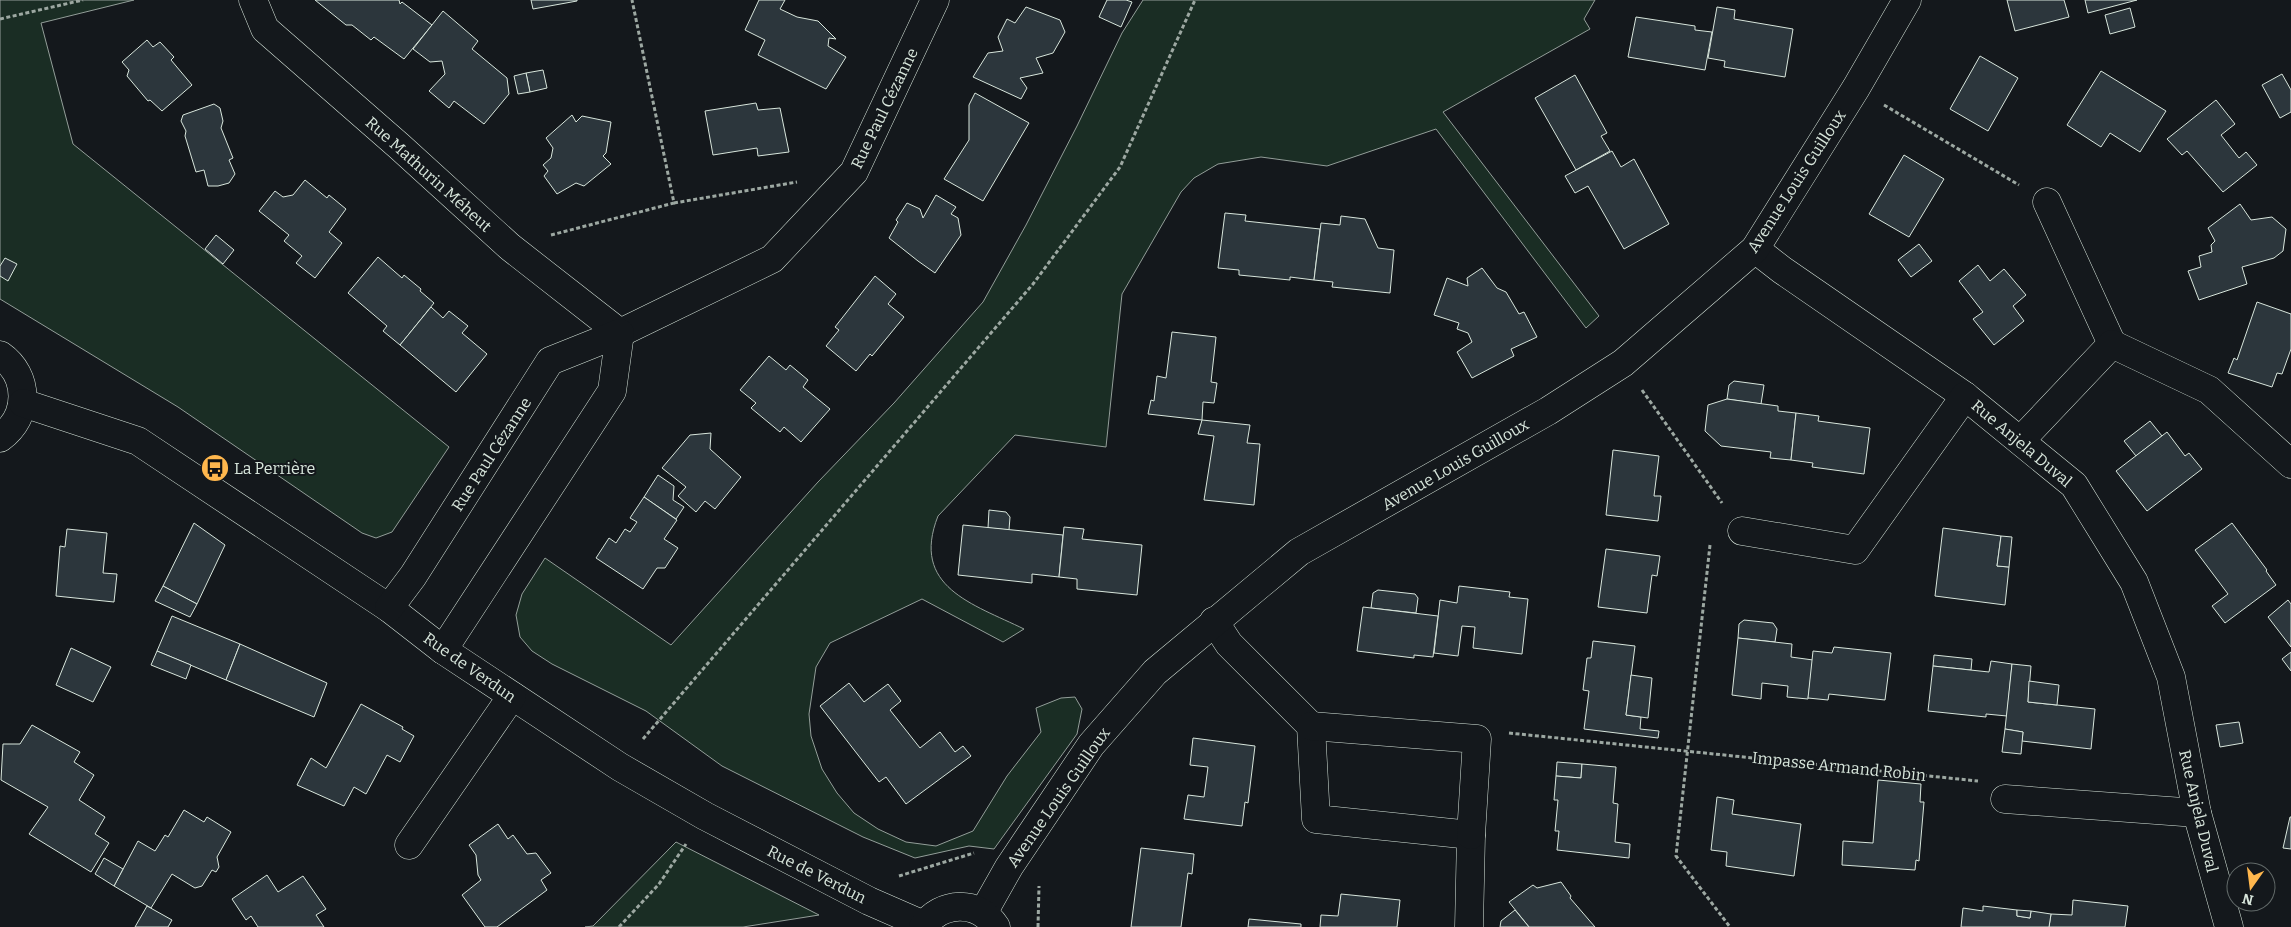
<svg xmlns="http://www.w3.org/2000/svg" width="2291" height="927" viewBox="0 0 2291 927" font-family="Bitter,serif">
<rect width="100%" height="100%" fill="#14181c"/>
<!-- green -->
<g fill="#1a2d24" stroke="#939e99">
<path d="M0,0h134l-93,23 32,121 376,303 -57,85 -16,6 -14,-5 -184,-126 -178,-108z"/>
<path d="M1143,0h452l-11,19 6,10 -147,83 156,204 -13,12 -150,-199 -109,37 -66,-9 -43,7 -24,14 -13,14 -59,102 -16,153 -91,-12 -77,81c-28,71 35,88 86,113l-21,13 -81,-43 -92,44 -14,24 -7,47 2,22 11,33 15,24 17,20 24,16 28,13 30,4 37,-15 34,-55 34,-44 -5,-24 25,-10 14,-1 7,12 -5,25 -83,115 -25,-3 -54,12 -52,-21 -141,-71 -76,-55 -94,-47 -20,-13 -12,-14 -4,-22 6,-21 23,-36 126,87 147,-163 76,-79 89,-101 43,-77 51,-99 45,-93z"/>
<path d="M676,842l143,73 -76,12h-158l8,-1z"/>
</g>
<!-- building -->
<g fill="#2c363c" stroke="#d8e6dc">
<path d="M315,0h84l1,4 2,-2 30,23 -28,34 -30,-22 -3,3 -19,-15h-6z"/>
<path d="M531,0h46v1l-44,8z"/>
<path d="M759,0h26l-5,9 17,8 21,4 18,18 -7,-1 -1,8 18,11 -20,32 -68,-34 7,-15 -20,-10z"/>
<path d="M1107,0h19l6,2 -11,25 -22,-10z"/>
<path d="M2007,0h57l5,17 -54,14z"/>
<path d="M2085,0h52l-49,13z"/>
<path d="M1026,7l34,13 5,12 -12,21 -17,5 7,15 -23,5 7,10 -6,11 -48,-22 15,-24 15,-2 -5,-14 9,-18 8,4z"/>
<path d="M1717,7l18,3 -1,9 59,10 -8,48 -61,-10 1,-6 -17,-3z"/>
<path d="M2130,8l5,19 -25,7 -5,-19z"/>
<path d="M443,11l35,30 -6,8 35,29 2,16 -25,30 -30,-23 -5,7 -20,-17 16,-17 -3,-13 -12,1 -17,-13z"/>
<path d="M1636,17l59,9v4l17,2 -7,38 -77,-13z"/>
<path d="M147,40l6,7 7,-5 14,15 -3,3 21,25 -30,26 -12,-11 -2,1 -21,-25 2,-6 -7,-8z"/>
<path d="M1980,56l38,22 -30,53 -38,-22z"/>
<path d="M543,70l4,18 -17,4 -4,-19z"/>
<path d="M2101,71l65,40 -26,41 -30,-19 -9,14 -34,-22z"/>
<path d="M526,73l4,19 -12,2 -4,-18z"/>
<path d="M2282,74l9,16v22l-11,6 -18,-33z"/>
<path d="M1575,75l32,58 -6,3 9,15 -34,19 -41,-72z"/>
<path d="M975,93l54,30 -46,78 -39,-22 25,-39v-35z"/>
<path d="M2216,100l19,24 -14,11 18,23 7,-6 11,13 -34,27 -36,-41 -5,4 -15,-16z"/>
<path d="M756,103l2,7 22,-2 9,44 -31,4 -1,-8 -44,7 -8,-44z"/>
<path d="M214,104l6,4 3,13 -2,7 12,30 -4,2 6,14 -6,9 -11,3h-10l-4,-16 -8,2 -11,-36 1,-5 -5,-10 2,-6z"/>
<path d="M572,115l4,7 6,-6 29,6 -5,31 -3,3 8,8 -27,22 -8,-3 -19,11 -13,-18 4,-5 -5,-6 8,-7 2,-10 -7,-10z"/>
<path d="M1612,151l9,16 13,-8 35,65 -45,25 -36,-63 -13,7 -10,-17z"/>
<path d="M1904,155l40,24 -35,58 -40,-23z"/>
<path d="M305,180l22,18 2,-3 17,14 -17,23 13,11 -27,35 -19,-15 6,-7 -18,-15 5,-6 -30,-24 16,-20 8,6 10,-2z"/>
<path d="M936,195l20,12 -5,7 7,4 3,17 -26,38 -17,-12 -29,-23 9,-16 -2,-2 11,-17 13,6 3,9z"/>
<path d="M2240,204l11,16 21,-3 14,12 -3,22 -9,7 -32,9 5,17 -48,16 -11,-29 13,-4 -2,-11 13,-4 -1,-7 4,-4 -7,-13z"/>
<path d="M1225,213l21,2 -1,6 75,8 -6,51 -24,-3v3l-51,-5v-5l-21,-2z"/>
<path d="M1341,216l24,3 13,29 16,2 -4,43 -58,-6 1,-5 -19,-2 7,-57 19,2z"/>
<path d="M216,235l18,15 -11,14 -18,-15z"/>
<path d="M1919,244l13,17 -21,16 -13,-17z"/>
<path d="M378,257l24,21 2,-3 17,14 -1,2 14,12 -34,42 -17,-14 4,-5 -39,-33z"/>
<path d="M5,258l12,6 -9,17 -8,-5v-10z"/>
<path d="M1978,265l12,16 14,-12 22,26 -13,11 11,15 -30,24 -21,-26 10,-7 -24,-31z"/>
<path d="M1482,268l15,20 9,4 13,22 5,-2 13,25 -26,12 3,7 -42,22 -15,-26 15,-10 -4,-9 -11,-4 2,-6 -25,-8 13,-37 21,8 -1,-8z"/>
<path d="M875,276l21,18 -8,10 16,13 -32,39 -2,-2 -14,17 -30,-25 13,-16 -4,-3z"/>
<path d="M2257,302l34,12v35l-9,25 -5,-1 -5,14 -44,-14 6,-15 3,2z"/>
<path d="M431,307l12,11 6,-7 19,15 -6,7 25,21 -31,38 -56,-47z"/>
<path d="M1172,332l44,5 -5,45 6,1 -3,20 -11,-1 -1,18 -54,-6 3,-14 3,1 3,-25 9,2z"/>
<path d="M769,356l17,14 4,-5 18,15 -5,7 27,22 -29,33 -17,-15 -4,5 -29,-24 5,-5 -16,-13z"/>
<path d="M1734,381l30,4 -3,19 -34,-5 2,-14z"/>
<path d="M1727,399l51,7v5l18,2 -5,47 -21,-2 1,-6 -50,-6 -16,-15 3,-26z"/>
<path d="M1796,413l23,3 -1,5 52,7 -6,46 -52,-7 1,-4 -22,-3z"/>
<path d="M1202,420l48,5 -3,18 13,1 -6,61 -50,-5 10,-64 -16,-2z"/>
<path d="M2150,421l12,15 -26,20 -12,-15z"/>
<path d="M2167,432l18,24 4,-3 13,16 -55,42 -31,-40z"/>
<path d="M711,433l-1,16 31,28 -26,32 -10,-8 -9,11 -18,-16 8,-9 -24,-19 28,-33z"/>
<path d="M1613,450l46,6 -5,40h7l-3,25 -52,-6z"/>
<path d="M658,475l16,11 -1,14 11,7 -8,12 -32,-22z"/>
<path d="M644,497l33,23 -13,19 14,9 -13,20h-8l-14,21 -47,-31 13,-20 7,5 9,-14 5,3 7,-10 -7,-4z"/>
<path d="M989,510l17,2 4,5 -1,13 -21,-2z"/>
<path d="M194,523l31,22 -28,59 -34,-18z"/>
<path d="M2232,523l35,47 -1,1 10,14 -51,38 -13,-17 16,-12 -33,-44z"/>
<path d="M963,525l100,10 -4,42 -27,-3v9l-74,-8z"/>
<path d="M1064,527l20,2 -2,10 60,6 -5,50 -60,-6v-10l-18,-2z"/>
<path d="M1943,528l58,8 -4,30 12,1 -4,38 -70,-9z"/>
<path d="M67,529l40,4 -4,40 14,1 -3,28 -58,-6 4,-50 5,1z"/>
<path d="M2001,536l11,1 -3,30 -12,-1z"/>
<path d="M1606,549l54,7 -3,20 -5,-1 -5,38 -49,-6z"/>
<path d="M163,586l34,18 -7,13 -35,-16z"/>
<path d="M1459,586l51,6 -1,5 19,2 -6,55 -49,-6 2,-21 -13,-1 -4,30 -24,-3 6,-53 17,3z"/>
<path d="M1378,590l37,4 3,4 -2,15 -45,-5 2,-15z"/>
<path d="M2288,600l3,4v43l-23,-30z"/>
<path d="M1363,607l75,9 -5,41 -19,-2v3l-57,-7z"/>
<path d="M172,616l68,28 -14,36 -69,-29z"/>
<path d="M1744,620l29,3 4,6 -2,13 -37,-4 1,-14z"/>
<path d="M1738,638l54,6 -1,13 22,3 -5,39 -21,-2 1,-11 -26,-3 -1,16 -29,-4z"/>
<path d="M1593,641l42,5 -9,69 15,2 -1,12 19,2 -1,7 -74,-9 5,-38 -6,-1 4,-32h4z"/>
<path d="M240,644l87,39 -13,34 -88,-37z"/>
<path d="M1834,647l57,6 -6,47 -56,-6 -1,6 -20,-2 5,-47 19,2z"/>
<path d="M71,648l40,19 -18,35 -37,-17z"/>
<path d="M157,651l34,14 -5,14 -35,-14z"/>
<path d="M2291,652v19l-9,-12z"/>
<path d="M1934,655l38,4 -1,11 -38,-4z"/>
<path d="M1991,661l21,3 -5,52 -21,-2v3l-58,-6 5,-45 56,6z"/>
<path d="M2012,664l19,2 -3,36 67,7 -4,40 -69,-8 1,-9 -18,-3z"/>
<path d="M1631,675l21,3 -4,40 -22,-3z"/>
<path d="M2029,681l30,4 -2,20 -29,-3z"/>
<path d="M849,683l15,19 24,-18 13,17 -11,9 30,38 20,-16 15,20 8,-6 8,10 -65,48 -20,-27 -7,5 -59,-76z"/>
<path d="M361,704l42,23 -1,2 12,7 -14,26 -13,-7 -21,39 -12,-7 -10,19 -47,-21 14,-27 15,10z"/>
<path d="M2239,722l4,21 -23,4 -4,-22z"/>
<path d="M32,725l48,27 -6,10 20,13 -15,25 26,17 -10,17 14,9 -18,29 -62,-38 19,-27 -47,-27 2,-36h17z"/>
<path d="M2005,729l18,3 -2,22 -19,-2z"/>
<path d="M1193,738l62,8 -7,57 -3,-1 -3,24 -58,-7 4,-24 16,2 4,-30 -18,-2z"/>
<path d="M1557,762l25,2 -1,14 -25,-2z"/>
<path d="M1582,764l34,3 -3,36 5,1 -3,38 15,2 -1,14 -72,-8 2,-19h-4l3,-31h-4l2,-24 25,2z"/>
<path d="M1878,780l43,4 -1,18h4l-5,59 -3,-1 -1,10 -73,-5 1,-24 30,2z"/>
<path d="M1717,797l17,3 -2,14 69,10 -7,52 -68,-10 1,-14 -16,-2z"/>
<path d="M184,810l20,12 3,-5 24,15 -14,25 2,10 -3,5 -4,-2 -10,16 -7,2 -23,-14 -21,34 -37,-22 24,-45 17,10 10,-16 3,2z"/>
<path d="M2290,817h1v32l-8,-1z"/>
<path d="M498,824l10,15 5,-4 14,19 9,-1 15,20 -10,7 6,10 -50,37h-12l-23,-32 19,-15 -3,-5 -2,-20 -7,-10z"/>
<path d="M1141,848l53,6 -2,20 -4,-1 -7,54h-50z"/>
<path d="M104,858l19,11 -9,17 -19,-12z"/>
<path d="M267,875l11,17 25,-16 23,33 -10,6 8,12h-66l-7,-11 -5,4 -14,-21z"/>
<path d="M1561,882l10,14 -1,2 25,29h-66l-20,-25 24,-17 4,3z"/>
<path d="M1341,894l59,6 -3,27h-77l1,-12 17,1z"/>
<path d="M2073,900l55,6 -3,21h-76l2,-13 21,1z"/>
<path d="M147,906l25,14 -4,7h-33z"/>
<path d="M1983,906l34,4v6l13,2 1,-7 20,3 -2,13h-88l2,-19 20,3z"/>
<path d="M1515,910l14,17h-29l1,-6z"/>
<path d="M2017,910l14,1 -1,7 -13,-2z"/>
<path d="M1249,919l52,5v3h-53z"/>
</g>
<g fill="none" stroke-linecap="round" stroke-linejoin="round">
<defs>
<g id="minor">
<path d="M253,0l12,29 134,117 111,101 110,86 152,-74 82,-87 81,-172"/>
<path d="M2047,202l65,142"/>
<path d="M1755,249l27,21 183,126 109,89 60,97 37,95 26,136 32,114"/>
<path d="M0,355c30,21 30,61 0,83"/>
<path d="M23,403l115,38 251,167 54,42 177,117 85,49 164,85 55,24"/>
<path d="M2021,440l91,-96 97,46 82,74"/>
<path d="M1742,531l113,19 110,-154"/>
<path d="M389,608l24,-32 137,-215 70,-28 -8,58 -169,259"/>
<path d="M1214,621l15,23 82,82 5,93 155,16 -2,92"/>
<path d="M1311,726l166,13 -6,96"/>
<path d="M2005,799l192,14"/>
<path d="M409,845l103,-149"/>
<path d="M983,913l26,-46 82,-122 64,-73 144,-120 249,-141 75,-48 132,-114 101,-161 51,-88"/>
<path d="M923,927c18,-26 55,-28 73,0"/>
</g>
</defs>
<!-- minor casing -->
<use href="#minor" stroke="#d8e6dc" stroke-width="29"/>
<!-- path -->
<g stroke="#9da8a2" stroke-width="3" stroke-dasharray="4 2.5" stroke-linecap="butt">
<path d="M0,19l83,-19"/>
<path d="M1884,105l135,80"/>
<path d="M674,203l123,-21"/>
<path d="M551,235l123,-32 -42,-203"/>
<path d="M1642,390l80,113"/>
<path d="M1710,545l-34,311 54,71"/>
<path d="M1509,733l469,48"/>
<path d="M643,739l390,-455 87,-117 75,-167"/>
<path d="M899,876l75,-23"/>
<path d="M619,927l40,-43 27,-40"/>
<path d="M1038,927l1,-41"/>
</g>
<!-- minor -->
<use href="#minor" stroke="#14181c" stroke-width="28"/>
</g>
<!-- icons -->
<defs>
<symbol id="bus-disc" viewBox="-11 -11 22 22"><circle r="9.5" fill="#ffb74d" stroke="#14181c"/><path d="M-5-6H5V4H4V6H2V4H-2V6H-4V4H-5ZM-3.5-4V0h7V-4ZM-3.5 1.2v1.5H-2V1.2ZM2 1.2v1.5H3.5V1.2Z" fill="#111"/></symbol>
</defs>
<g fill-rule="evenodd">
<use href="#bus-disc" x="199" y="452" width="32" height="32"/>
</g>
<g text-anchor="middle" stroke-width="4" stroke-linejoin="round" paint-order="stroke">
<!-- street labels -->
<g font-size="16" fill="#d8e6dc" stroke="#14181c">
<text transform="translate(884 108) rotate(-64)" y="6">Rue Paul Cézanne</text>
<text transform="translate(429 174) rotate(42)" y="6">Rue Mathurin Méheut</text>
<text transform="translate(1796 181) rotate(-57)" y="6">Avenue Louis Guilloux</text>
<text transform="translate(2022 443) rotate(40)" y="6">Rue Anjela Duval</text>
<text transform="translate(491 454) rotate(-57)" y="6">Rue Paul Cézanne</text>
<text transform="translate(1455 464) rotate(-30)" y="6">Avenue Louis Guilloux</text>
<text transform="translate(470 667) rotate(35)" y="6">Rue de Verdun</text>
<text transform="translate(1839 766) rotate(6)" y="6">Impasse Armand Robin</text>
<text transform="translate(1058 797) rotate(-55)" y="6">Avenue Louis Guilloux</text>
<text transform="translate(2199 811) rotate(77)" y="6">Rue Anjela Duval</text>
<text transform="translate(817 874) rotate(27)" y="6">Rue de Verdun</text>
</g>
<!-- poi labels -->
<g font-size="16" fill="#d8e6dc" stroke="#14181c" text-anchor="start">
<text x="234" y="474">La Perrière</text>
</g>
</g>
<!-- north arrow -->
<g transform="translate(2251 887) rotate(194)"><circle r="24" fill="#14181c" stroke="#626a69"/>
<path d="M0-4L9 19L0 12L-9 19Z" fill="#ffb74d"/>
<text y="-8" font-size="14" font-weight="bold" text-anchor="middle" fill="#d8e6dc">N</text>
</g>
</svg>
